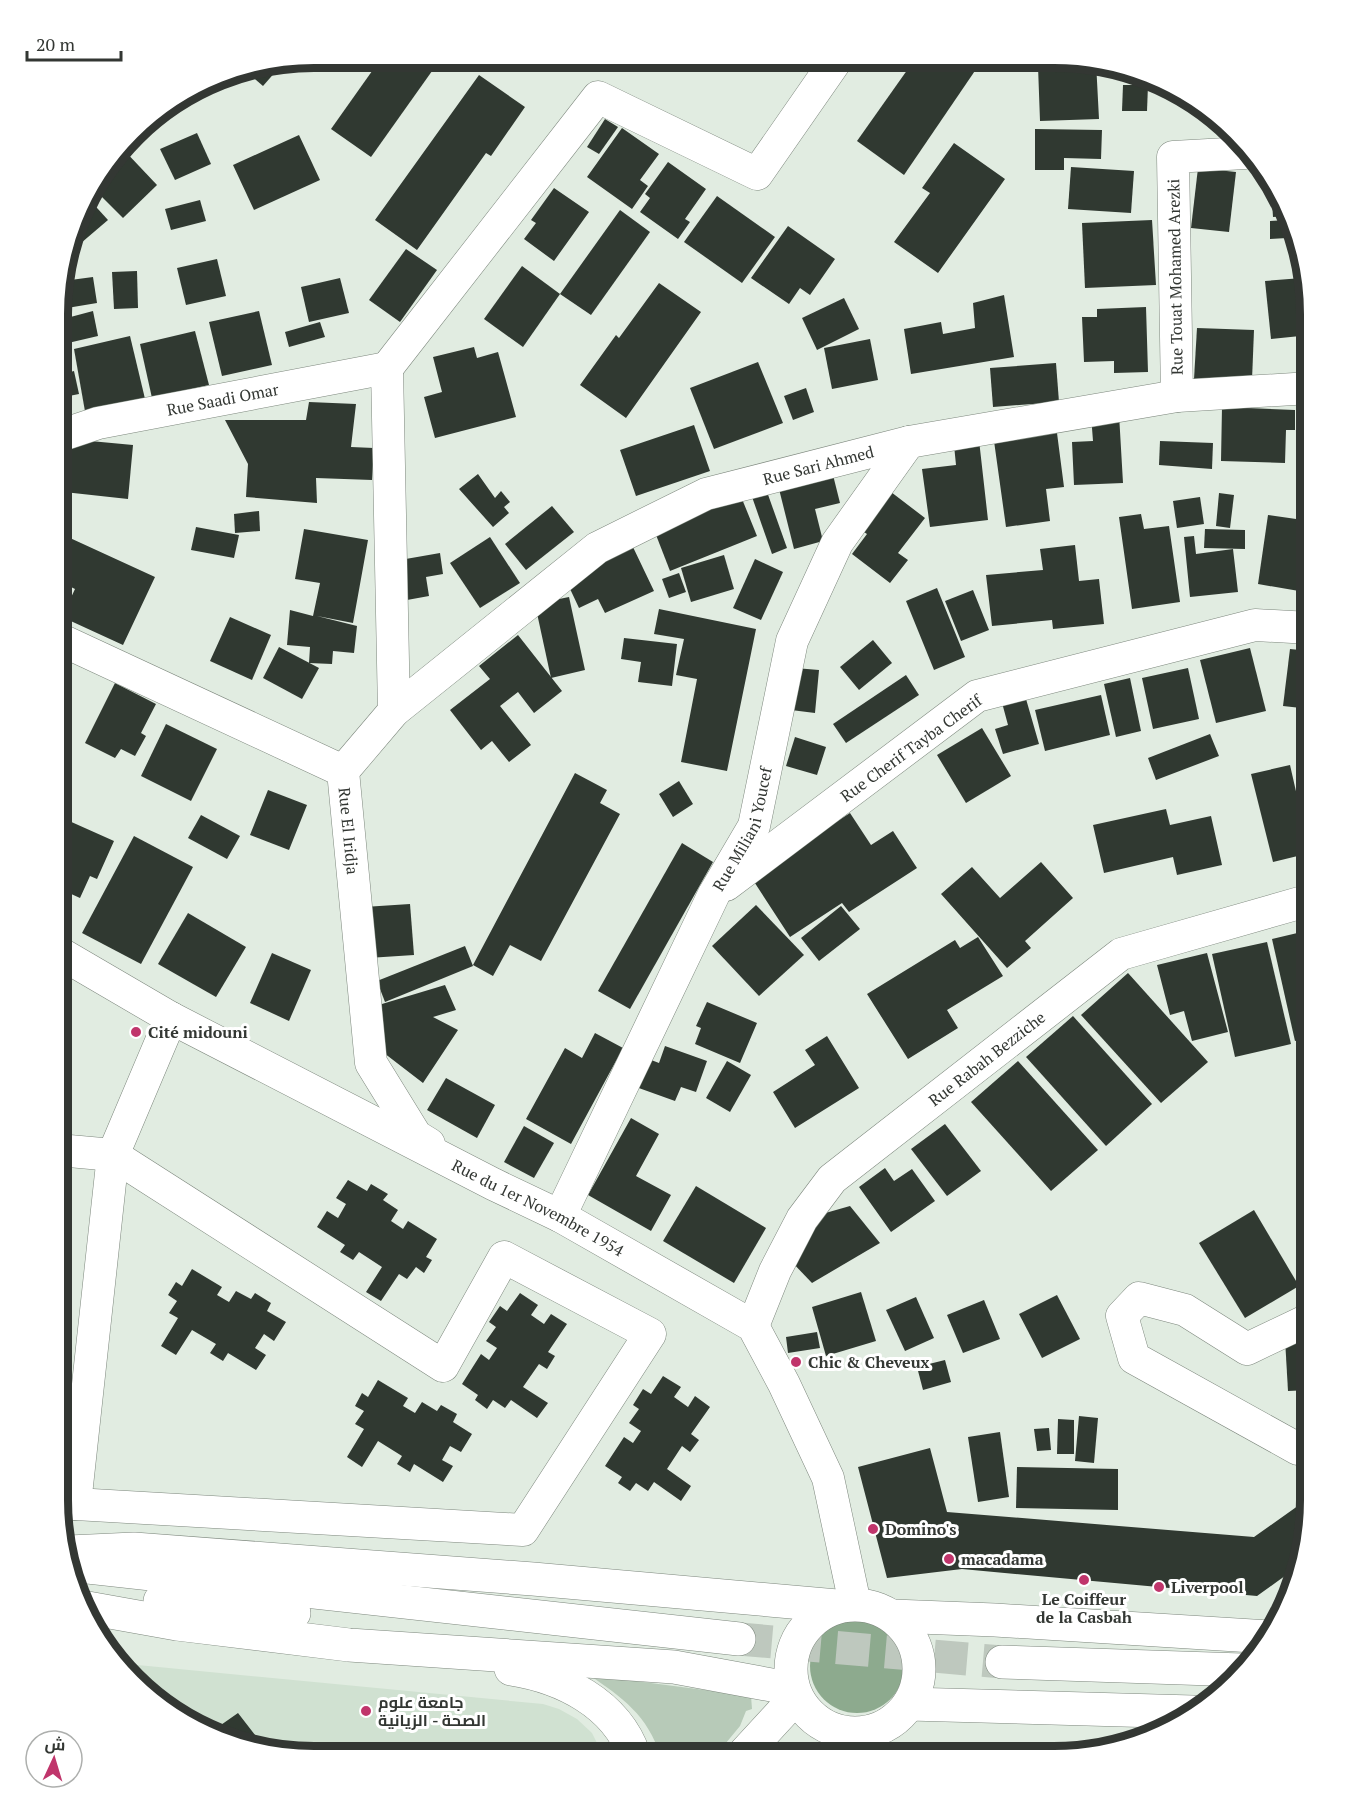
<svg xmlns="http://www.w3.org/2000/svg" width="1367" height="1813" viewBox="0 0 1367 1813" font-family="'PT Serif',Cairo,serif">
<rect width="100%" height="100%" fill="#e1ece1"/>
<!-- built -->
<path fill="#d0e1d1" d="M117,1663l426,41 16,5 18,10 15,14 11,22 -322,-1 -110,-41z"/>
<!-- grass -->
<path fill="#b7cab8" d="M589,1675l162,21 1,13 -6,2 -6,15 -24,29h-56c-12,-39 -38,-58 -71,-80z"/>
<!-- water -->
<circle fill="#8daa8e" cx="857" cy="1666" r="47"/>
<!-- building -->
<g fill="#303931">
<path d="M382,57h60l-71,100 -40,-28z"/>
<path d="M518,58h22l-12,10z"/>
<path d="M627,58h30l-10,14z"/>
<path d="M782,58h18l-7,9z"/>
<path d="M915,59h68l-79,116 -47,-34z"/>
<path d="M1055,59l41,3 3,57 -59,2 -2,-55h17z"/>
<path d="M284,62l-21,24 -20,-17z"/>
<path d="M1139,73l12,3 16,10 -29,-2z"/>
<path d="M479,75l46,32 -34,49 -5,-3 -69,97 -42,-30z"/>
<path d="M1123,85h25l-1,26h-25z"/>
<path d="M605,119l13,8 -19,27 -12,-7z"/>
<path d="M622,128l37,26 -19,26 8,6 -16,23 -45,-32z"/>
<path d="M1035,129l67,1 -1,29 -37,-1v12h-29z"/>
<path d="M197,133l14,31 -36,16 -15,-31z"/>
<path d="M299,135l21,45 -66,30 -21,-45z"/>
<path d="M954,143l51,36 -67,94 -44,-31 36,-49 -8,-5z"/>
<path d="M122,148l35,37 -34,33 -32,-32z"/>
<path d="M668,162l38,27 -21,30 5,3 -12,17 -38,-27 10,-14 -5,-4z"/>
<path d="M1071,167l63,4 -3,42 -63,-4z"/>
<path d="M1198,168l38,4 -7,60 -38,-4z"/>
<path d="M1271,185l12,15 4,16 -14,1z"/>
<path d="M554,188l35,24 -35,49 -30,-22 12,-16 -5,-3z"/>
<path d="M717,196l58,41 -33,46 -58,-41z"/>
<path d="M87,197l21,23 -34,29 -3,-3z"/>
<path d="M200,200l6,21 -35,9 -6,-21z"/>
<path d="M620,210l30,22 -59,83 -31,-21z"/>
<path d="M1152,220l4,65 -71,3 -3,-65z"/>
<path d="M1287,220v18l-17,1v-18z"/>
<path d="M788,226l47,33 -25,36 -10,-7 -11,16 -38,-26z"/>
<path d="M406,249l31,21 -37,52 -31,-22z"/>
<path d="M217,259l9,37 -40,9 -9,-37z"/>
<path d="M522,266l38,28 -37,53 -39,-28z"/>
<path d="M137,271l1,37 -24,1 -2,-37z"/>
<path d="M93,277l4,26 -30,5 -4,-27z"/>
<path d="M340,278l9,35 -40,9 -8,-35z"/>
<path d="M1302,278l8,36v21l-39,4 -6,-58z"/>
<path d="M659,283l42,29 -75,106 -46,-33 36,-50 3,3z"/>
<path d="M1004,295l10,62 -103,17 -7,-45 37,-7 2,12 32,-6 -2,-25z"/>
<path d="M844,298l15,31 -42,21 -15,-32z"/>
<path d="M1146,307l2,65 -34,1v-12l-30,1 -2,-45h15v-8z"/>
<path d="M93,311l5,25 -30,7 -5,-24z"/>
<path d="M259,311l13,54 -50,11 -13,-54z"/>
<path d="M320,322l5,15 -36,10 -4,-15z"/>
<path d="M1197,328l57,2 -2,50 -58,-1z"/>
<path d="M195,331l14,54 -57,13 -12,-54z"/>
<path d="M130,336l16,67 -60,14 -12,-68z"/>
<path d="M870,339l8,41 -46,9 -8,-41z"/>
<path d="M474,347l3,11 21,-6 18,65 -81,21 -11,-41 18,-5 -9,-35z"/>
<path d="M758,362l25,61 -69,26 -24,-61z"/>
<path d="M1056,363l3,39 -66,5 -3,-39z"/>
<path d="M74,371l5,23 -20,4v-23z"/>
<path d="M806,388l8,24 -21,8 -9,-24z"/>
<path d="M1310,397v93h-6l-1,-36 -5,1 4,-57z"/>
<path d="M309,402l47,2 -5,43 23,1 -2,32 -56,-2 1,25 -71,-6 2,-33 -23,-44h81z"/>
<path d="M1222,407l73,3v20h-9l-1,33 -64,-2z"/>
<path d="M1119,414l4,69 -49,2 -2,-43 21,-1 -2,-26z"/>
<path d="M694,425l16,46 -74,25 -16,-46z"/>
<path d="M1057,433l7,54 -18,2 4,32 -44,6 -12,-86z"/>
<path d="M69,439l64,6 -5,54 -64,-7z"/>
<path d="M979,440l9,80 -58,7 -8,-58 34,-4 -2,-20z"/>
<path d="M1160,441l53,2 -1,26 -53,-4z"/>
<path d="M832,471l8,32 -25,6 8,32 -29,8 -16,-64z"/>
<path d="M478,474l17,24 6,-7 9,11 -6,5 5,6 -16,14 -34,-38z"/>
<path d="M738,489l19,47 -87,35 -19,-49z"/>
<path d="M766,489l21,59 -15,6 -21,-60z"/>
<path d="M891,492l34,26 -27,35 10,7 -18,23 -38,-29 15,-20 -6,-4z"/>
<path d="M1219,493l15,2 -4,33 -14,-2z"/>
<path d="M1200,497l4,27 -27,4 -4,-27z"/>
<path d="M552,506l22,26 -48,38 -21,-26z"/>
<path d="M259,511l1,20 -25,2 -1,-19z"/>
<path d="M1141,514l3,15 25,-3 11,76 -48,7 -13,-92z"/>
<path d="M1268,515l42,6 -11,70 -41,-7z"/>
<path d="M59,518l13,2 -2,10 -11,-2z"/>
<path d="M196,527l43,8 -5,23 -43,-8z"/>
<path d="M304,529l64,11 -15,83 -36,-7 40,10 -3,27 -21,-2 -1,13 -23,-1 1,-16 -23,-2 3,-35 23,6 7,-33 -25,-4z"/>
<path d="M1205,529l40,1v19l-41,-1z"/>
<path d="M1194,536l2,18 37,-5 5,43 -48,5 -6,-60z"/>
<path d="M490,537l30,46 -40,25 -30,-45z"/>
<path d="M70,538l85,39 -32,68 -61,-28 13,-28 -16,-8v-19z"/>
<path d="M632,545l22,46 -49,22 -7,-14 -19,9 -15,-32z"/>
<path d="M1075,545l4,36 20,-2 5,45 -51,5 -1,-9 -60,6 -6,-51 57,-5 -3,-21z"/>
<path d="M440,553l3,21 -17,3 3,19 -22,4 -7,-40z"/>
<path d="M724,555l10,34 -43,13 -10,-34z"/>
<path d="M1305,557h5v41l-10,-1z"/>
<path d="M755,559l28,13 -22,48 -28,-12z"/>
<path d="M679,573l7,19 -17,6 -7,-19z"/>
<path d="M937,588l28,69 -31,13 -28,-69z"/>
<path d="M973,590l16,40 -28,11 -16,-40z"/>
<path d="M569,597l16,73 -34,8 -16,-74z"/>
<path d="M659,609l97,20 -29,142 -46,-9 16,-83 -21,-4 8,-36 -30,-5z"/>
<path d="M230,617l41,18 -19,45 -42,-19z"/>
<path d="M518,635l44,56 -28,22 -16,-21 -18,14 31,39 -22,17 -17,-21 -11,9 -31,-40 40,-31 -11,-13z"/>
<path d="M624,638l53,6 -5,42 -34,-4 3,-20 -20,-3z"/>
<path d="M873,640l19,23 -33,27 -19,-23z"/>
<path d="M279,647l40,21 -17,31 -39,-21z"/>
<path d="M1250,648l16,63 -50,12 -16,-63z"/>
<path d="M1290,649l20,2v58l-27,-3z"/>
<path d="M795,668l24,2 -4,43 -24,-3z"/>
<path d="M1188,668l11,51 -46,10 -11,-51z"/>
<path d="M906,675l13,20 -73,48 -13,-19z"/>
<path d="M1130,678l11,53 -25,6 -12,-53z"/>
<path d="M115,683l41,21 -15,29 5,3 -11,20 -14,-7 -6,9 -30,-15z"/>
<path d="M1024,692l15,52 -36,10 -8,-25 13,-4 -7,-26z"/>
<path d="M1101,695l9,40 -65,16 -10,-41z"/>
<path d="M166,724l51,25 -26,52 -50,-25z"/>
<path d="M982,728l29,48 -45,27 -29,-48z"/>
<path d="M1210,734l9,22 -63,24 -8,-22z"/>
<path d="M795,737l31,10 -9,28 -31,-9z"/>
<path d="M1290,765l20,88 -37,9 -22,-88z"/>
<path d="M575,773l32,17 -7,13 20,11 -79,147 -31,-16 -17,31 -20,-11z"/>
<path d="M679,781l14,23 -20,13 -14,-23z"/>
<path d="M1310,787v26h-2l-3,-25z"/>
<path d="M268,790l39,15 -18,45 -39,-15z"/>
<path d="M1166,809l4,16 41,-9 11,49 -45,10 -4,-18 -69,16 -11,-48z"/>
<path d="M850,813l21,32 22,-14 24,37 -68,44 -7,-9 -52,34 -39,-60z"/>
<path d="M201,815l39,21 -13,23 -39,-21z"/>
<path d="M58,816l56,25 -17,38 -7,-3 -10,22 -22,-10z"/>
<path d="M134,836l59,31 -52,97 -59,-31z"/>
<path d="M682,843l31,19 -83,147 -32,-18z"/>
<path d="M1041,862l32,36 -48,43 6,7 -24,20 -66,-74 31,-27 28,31z"/>
<path d="M410,904l4,51 -46,3 -4,-51z"/>
<path d="M756,905l48,50 -45,41 -47,-50z"/>
<path d="M841,906l19,23 -41,32 -18,-23z"/>
<path d="M188,913l58,34 -30,50 -58,-33z"/>
<path d="M1310,930v107l-15,4 -23,-102z"/>
<path d="M978,937l25,39 -56,34 11,18 -50,31 -41,-65 88,-54 5,8z"/>
<path d="M1267,942l24,102 -56,13 -23,-103z"/>
<path d="M465,946l8,20 -88,36 -8,-21z"/>
<path d="M272,953l39,17 -22,51 -39,-18z"/>
<path d="M1207,953l21,79 -36,9 -8,-30 -14,4 -13,-50z"/>
<path d="M1128,973l80,89 -47,41 -80,-88z"/>
<path d="M445,985l11,25 -23,7 25,13 -35,53 -39,-30 -12,-46z"/>
<path d="M707,1002l50,21 -17,40 -45,-19 6,-16 -5,-2z"/>
<path d="M1073,1016l79,88 -46,42 -80,-89z"/>
<path d="M595,1033l28,15 -52,96 -45,-25 39,-71 17,10z"/>
<path d="M827,1036l32,52 -64,40 -22,-36 42,-27 -10,-15z"/>
<path d="M665,1046l42,15 -11,31 -15,-5 -6,14 -39,-14 10,-29 13,5z"/>
<path d="M727,1061l24,14 -21,37 -24,-14z"/>
<path d="M1018,1061l80,89 -47,41 -80,-89z"/>
<path d="M446,1078l49,27 -18,33 -50,-28z"/>
<path d="M631,1118l28,16 -23,42 35,19 -20,36 -63,-36z"/>
<path d="M945,1124l36,47 -34,25 -36,-47z"/>
<path d="M524,1126l30,17 -20,35 -30,-16z"/>
<path d="M885,1168l9,13 18,-12 23,32 -44,31 -32,-45z"/>
<path d="M348,1180l19,11 4,-7 17,10 -5,6 15,10 -7,11 12,8 5,-8 29,18 -11,18 6,3 -8,13 -8,-6 -9,12 -8,-5 -18,27 -15,-9 16,-25 -23,-15 -6,8 -13,-8 5,-7 -28,-18 10,-16 11,7 8,-14 -10,-6z"/>
<path d="M696,1186l70,42 -32,55 -71,-42z"/>
<path d="M850,1206l30,37 -68,40 -23,-24 33,-45z"/>
<path d="M1254,1210l45,76 -54,32 -46,-75z"/>
<path d="M192,1269l30,18 -5,8 12,7 7,-11 15,8 4,-6 16,10 -4,8 19,11 -12,19 -10,-7 -9,14 11,7 -10,15 -28,-17 -5,8 -13,-8 6,-9 -24,-14 -16,25 -15,-9 17,-28 -9,-5 8,-12 -9,-6 8,-13 6,4z"/>
<path d="M861,1292l15,49 -50,15 -14,-49z"/>
<path d="M520,1293l18,12 -7,10 13,9 7,-10 16,10 -19,28 7,4 -8,13 -8,-5 -16,23 25,16 -11,15 -26,-18 -6,8 -12,-8 -6,9 -12,-9 3,-5 -16,-11 19,-30 8,6 8,-12 -11,-7 10,-14 -7,-5 11,-16 7,5z"/>
<path d="M1057,1295l23,44 -38,19 -23,-44z"/>
<path d="M916,1297l18,41 -29,13 -19,-41z"/>
<path d="M984,1300l16,39 -37,14 -16,-38z"/>
<path d="M817,1332l3,16 -32,5 -2,-16z"/>
<path d="M1310,1338l-1,52 -21,1 -3,-52z"/>
<path d="M945,1360l6,22 -28,8 -6,-23z"/>
<path d="M663,1376l18,11 -7,10 14,10 7,-11 15,11 -19,27 8,6 -9,12 -8,-6 -15,23 24,17 -10,15 -27,-19 -6,9 -12,-8 -6,8 -12,-8 4,-6 -17,-11 19,-29 9,6 8,-12 -12,-8 10,-14 -6,-4 10,-16 8,5z"/>
<path d="M378,1380l30,18 -5,8 12,7 7,-11 15,9 4,-6 16,9 -4,8 19,12 -11,18 -11,-6 -8,14 11,6 -10,16 -29,-18 -4,8 -13,-8 5,-8 -24,-15 -16,26 -15,-10 17,-28 -9,-5 9,-13 -9,-5 7,-13 6,4z"/>
<path d="M1079,1416l19,2 -4,45 -19,-2z"/>
<path d="M1058,1419l16,1v34h-17z"/>
<path d="M1049,1428l2,22 -14,1 -3,-22z"/>
<path d="M1000,1432l9,65 -31,5 -10,-65z"/>
<path d="M930,1448l17,64 307,25 55,-39v18l-9,49 -43,31 -295,-27 -75,9 -29,-111z"/>
<path d="M1017,1467l101,2v41l-102,-2z"/>
<path d="M238,1713l27,35 -57,-21h10z"/>
<path d="M324,1744l50,9v1h-93z"/>
<path d="M1063,1746l-2,8 -17,2z"/>
</g>
<g fill="none" stroke-linecap="round" stroke-linejoin="round">
<!-- major-tunnel -->
<path stroke="#bec8be" stroke-width="33" stroke-dasharray="33 16" stroke-linecap="butt" d="M739,1639l263,23"/>
<defs>
<g id="minor">
<path id="s1" d="M387,368l7,343 -51,60 28,292 45,73 13,8"/>
<path d="M387,368l211,-271 159,77 80,-115"/>
<path d="M1177,396l-4,-239 72,-4"/>
<path id="s2" d="M59,436l39,-13 289,-55"/>
<path d="M59,639l284,132"/>
<path id="s3" d="M394,711l203,-163 109,-54 203,-52 268,-46 133,-8"/>
<path d="M726,885l251,-189 278,-71 55,3"/>
<path id="s4" d="M58,952l113,66 322,166 67,32 193,110 31,58 44,94 27,126"/>
<path d="M58,1150l55,5 330,211 61,-109 146,77 -127,196 -465,-27"/>
<path id="s5" d="M560,1216l154,-322 40,-68 38,-185 45,-98 72,-101"/>
<path id="s6" d="M753,1326l22,-55 27,-52 30,-40 289,-225 189,-54"/>
<path d="M1298,1449l-164,-91 -12,-42 17,-18 46,12 62,39 63,-30"/>
<path d="M75,1504l38,-349 58,-137"/>
</g>
<g id="major">
<path d="M69,1552l65,-3 399,30 304,27"/>
<path d="M88,1567l651,72"/>
<path d="M160,1601l134,12"/>
<circle cx="855" cy="1669" r="64"/>
<path d="M82,1607l95,17 172,21 325,22 119,22"/>
<path d="M893,1616l102,4 274,17"/>
<path d="M1002,1662l240,8"/>
<path d="M511,1669c51,8 105,34 123,86"/>
<path d="M909,1704l284,8"/>
<path d="M743,1755l45,-49 5,-17"/>
</g>
</defs>
<!-- minor casing -->
<use href="#minor" stroke="#7d877d" stroke-width="33"/>
<!-- major casing -->
<use href="#major" stroke="#7d877d" stroke-width="34"/>
<!-- minor -->
<use href="#minor" stroke="#fff" stroke-width="32"/>
<!-- major -->
<use href="#major" stroke="#fff" stroke-width="33"/>
</g>
<!-- markers -->
<g fill="#c0356b" stroke="#fff" stroke-width="2">
<circle cx="136" cy="1032" r="6"/>
<circle cx="796" cy="1362" r="6"/>
<circle cx="873" cy="1529" r="6"/>
<circle cx="949" cy="1559" r="6"/>
<circle cx="1084" cy="1580" r="6"/>
<circle cx="1159" cy="1587" r="6"/>
<circle cx="366" cy="1711" r="6"/>
</g>
<g text-anchor="middle" stroke-width="6" stroke-linejoin="round" paint-order="stroke">
<!-- street labels -->
<g font-size="16" fill="#333733" stroke="#fff">
<text transform="translate(1175 277) rotate(-91)" y="6">Rue Touat Mohamed Arezki</text>
<text dy="6" stroke="none"><textPath href="#s2" startOffset="168">Rue Saadi Omar</textPath></text>
<text dy="6" stroke="none"><textPath href="#s3" startOffset="498">Rue Sari Ahmed</textPath></text>
<text transform="translate(911 748) rotate(-36)" y="6">Rue Cherif Tayba Cherif</text>
<text dy="6" stroke="none"><textPath href="#s5" startOffset="429">Rue Miliani Youcef</textPath></text>
<text dy="6" stroke="none"><textPath href="#s1" startOffset="482">Rue El Iridja</textPath></text>
<text dy="6" stroke="none"><textPath href="#s6" startOffset="364">Rue Rabah Bezziche</textPath></text>
<text dy="6" stroke="none"><textPath href="#s4" startOffset="544">Rue du 1er Novembre 1954</textPath></text>
</g>
<!-- poi labels -->
<g font-size="16" font-weight="bold" fill="#333733" stroke="#fff" text-anchor="start">
<text x="148" y="1038">Cité midouni</text>
<text x="808" y="1368">Chic &amp; Cheveux</text>
<text x="885" y="1535">Domino's</text>
<text x="961" y="1565">macadama</text>
<text x="1171" y="1593">Liverpool</text>
<text x="1084" y="1605" text-anchor="middle">Le Coiffeur<tspan x="1084" dy="18">de la Casbah</tspan></text>
<text x="378" y="1708">جامعة علوم<tspan x="378" dy="18">الصحة - الزيانية</tspan></text>
</g>
</g>
<!-- crop -->
<path d="M0 0H1367V1813H0ZM314 68H1054A246 246 0 0 1 1300 314V1500A246 246 0 0 1 1054 1746H314A246 246 0 0 1 68 1500V314A246 246 0 0 1 314 68Z" fill="#fff" fill-rule="evenodd"/>
<path fill="none" stroke="#333733" stroke-width="8" d="M314 68H1054A246 246 0 0 1 1300 314V1500A246 246 0 0 1 1054 1746H314A246 246 0 0 1 68 1500V314A246 246 0 0 1 314 68Z"/>
<!-- north arrow -->
<g transform="translate(54 1759) rotate(4)"><circle r="28" fill="#ffffff" stroke="#adafad" stroke-width="1.5"/>
<path d="M0-4.5L10 22L0 15L-10 22Z" fill="#c0356b"/>
<text y="-9" font-size="16" font-weight="bold" text-anchor="middle" fill="#333733">ش</text>
</g>
<!-- scale -->
<path d="M27 51v9h94v-9" fill="none" stroke="#333733" stroke-width="3"/>
<text x="36" y="51" font-size="18" fill="#333733" stroke="#ffffff" stroke-width="4.5" paint-order="stroke">20 m</text>
</svg>
